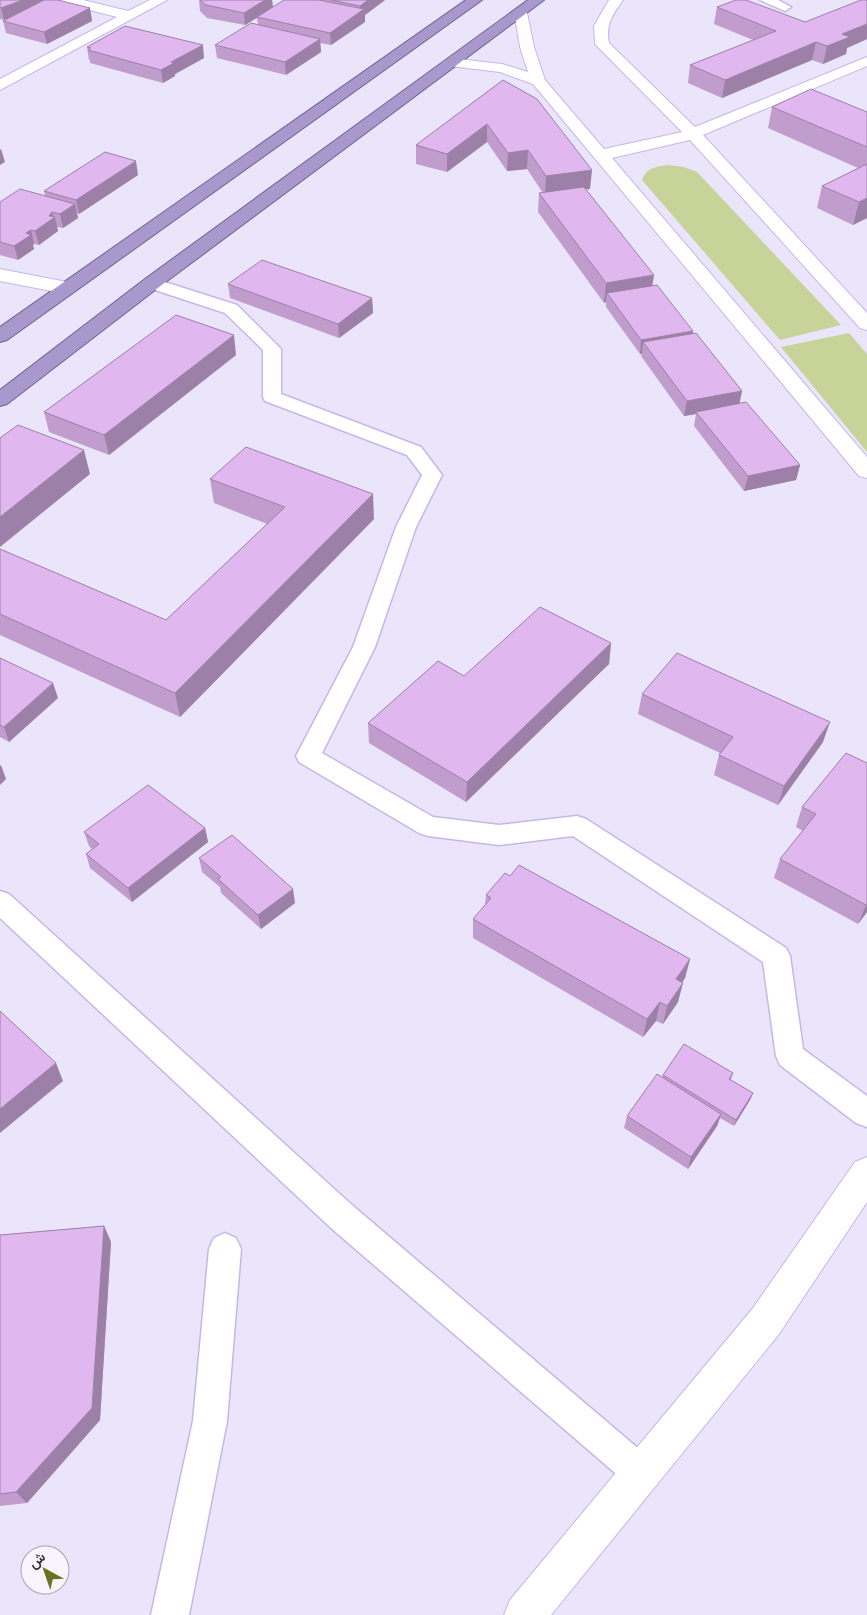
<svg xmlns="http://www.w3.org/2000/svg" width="867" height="1615" viewBox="0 0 867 1615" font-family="Lato,Vazirmatn,sans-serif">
<rect width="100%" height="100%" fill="#eae5fa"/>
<!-- green -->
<g fill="#c8d39a">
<path d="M668,165l16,2 13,5 144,153 -61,15 -138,-160c5,-13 14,-13 26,-15z"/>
<path d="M849,333l18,21v98l-86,-105z"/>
</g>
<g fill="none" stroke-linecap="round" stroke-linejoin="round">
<defs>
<g id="service">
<path d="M760,0h18l13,7 -6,4z"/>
<path d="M152,278l85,27 44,44v45l140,53 21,28 -26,52 -41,120 -53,106 111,64 66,8 78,-9 9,3 200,129 4,8 13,93 64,47v31l-11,-4 -76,-58 -4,-9 -13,-94 -190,-126 -74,9 -71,-9 -9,-3 -120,-71 -3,-6 57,-109 43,-120 26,-52 -15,-20 -142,-54 -2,-4v-47l-38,-37 -79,-26 -2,-4 2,-4z"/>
<path d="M0,891l9,3 344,312 300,255 6,12 -6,12 -12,6 -12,-6 -298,-257 -331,-310z"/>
<path d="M225,1233l11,5 5,11 -14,172 -38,194h-38l42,-194 16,-172 5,-11z"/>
</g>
<g id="minor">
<path d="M60,0h23l45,11 22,-11h17l-167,90v-11l117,-62 -55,-14z"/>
<path d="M609,0h14c-10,14 -18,25 -14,43l86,84 172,-70v9l-164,69 164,178v17l-7,-2 -170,-188 -78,18 255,299v21l-8,-2 -326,-392 -33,-12 -50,-6 -7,-4 7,-4 52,6 26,8 -8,-25 -6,-36 7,-4 5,1 8,39 11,33 59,69 78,-17 -87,-88 -1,-18z"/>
<path d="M0,269l67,13 7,2 2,4 -2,4 -7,2 -67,-13z"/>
<path d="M867,1157v45l-88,132 -228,281h-47l6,-15 243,-292 102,-146z"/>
</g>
<g id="trunk">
<path d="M466,0h16l-475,340 -7,2v-15z"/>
<path d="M528,0h16l-385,287 -152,117 -7,2v-16l145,-111z"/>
</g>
</defs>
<!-- service casing -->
<use href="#service" stroke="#c5b7e8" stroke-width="3"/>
<!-- minor casing -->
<use href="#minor" stroke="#c5b7e8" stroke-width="2"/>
<!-- trunk casing -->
<use href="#trunk" stroke="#716294" stroke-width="2"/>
<!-- service -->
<use href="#service" fill="#fff" fill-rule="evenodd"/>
<!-- minor -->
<use href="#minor" fill="#fff" fill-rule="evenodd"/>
<!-- trunk -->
<use href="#trunk" fill="#a898cc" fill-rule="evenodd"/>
</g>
<!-- wall -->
<g fill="#c19dce">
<path d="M0,0l90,8 2,13 -45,23 -41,-11 -3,-12 5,-3 -4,2 -4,-1z"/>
<path d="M199,0h73l1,7 11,-7h-2h103l-20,15v7l-34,23 -11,-2 1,9 -35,23 -69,-17 -2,-13 43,-20 -1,-7 -12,7 -38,-7 -7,-7z"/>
<path d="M867,0v39l-20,9 -1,6 -23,10 -11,-4 -90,38 -34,-15 2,-18 63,-25 -39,-16 3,-17 88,15z"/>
<path d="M87,47l117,11 -29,16v2l-12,7 -73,-20v-3h-1z"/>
<path d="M503,80l87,109h-4l66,97 41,45v3l49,57 -3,12 61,62 -4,15 -52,11 -50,-65 2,-12 -12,2 -43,-60 1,-2h-2l-34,-47v-5l-2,1 -66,-91 1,-19h4l-16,-24 -20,2 -20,-29 -40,30 -31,-8v-19z"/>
<path d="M772,107l95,5v106l-14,7 -36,-17 5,-22 36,-18 -90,-40z"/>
<path d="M138,175l-59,39 -2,-1 1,5 -15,10 -6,-1 1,4 -19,14 -5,-1 -1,1 1,4 -16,11 -18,-5v-53l45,-6 -1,-5z"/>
<path d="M228,284l144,14 1,15 -34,25 -109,-40z"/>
<path d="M236,355l-127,100 -60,-23 -5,-20z"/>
<path d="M210,479l164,40 -194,198 -180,-82v-86l166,71 101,-96 -53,-21z"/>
<path d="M611,643l-2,21 -143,138 -97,-59 -1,-20 96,-47z"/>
<path d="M0,658l58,40 -49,44 -9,-5z"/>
<path d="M642,694l181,48 -45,63 -64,-30 5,-20 1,-2 -82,-39z"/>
<path d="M867,763v149l-9,12 -84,-46 6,-19 23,-28 -7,-4 6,-20z"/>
<path d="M205,828l3,14 -76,60 -42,-34 -4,-14 6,-5 -3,-3 -5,-14z"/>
<path d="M199,858l96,45 -34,26 -40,-36 -1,-6 -18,-15z"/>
<path d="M510,876l180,83 -5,19 -3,5 -4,19 -15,22 -7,-3 -13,16 -170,-99v-19l12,-14 1,-10z"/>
<path d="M733,1073l-2,7 22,13 -3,7 -16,26 -14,-8 -3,8 -29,43 -64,-41 3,-12 35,-39 1,-2z"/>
<path d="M104,1226l7,16 -11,178 -73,83 -27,3v-271z"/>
</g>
<!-- shaded-wall -->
<g fill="#9d80a7">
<path d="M23,0h28l1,3 -48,17 -3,-12z"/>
<path d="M265,0h7l1,8 -28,17 -1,-12z"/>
<path d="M368,0h17l-20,15v7l-34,23 -1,-12 30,-21v-6z"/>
<path d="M90,8l2,13 -45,23 -3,-12z"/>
<path d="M867,24v15l-20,9 -1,6 -23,10 4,-18 15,-12z"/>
<path d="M320,39l1,13 -35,23 -1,-13z"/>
<path d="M816,42l-4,18 -90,38 3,-18z"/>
<path d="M203,45l1,13 -29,16v2l-12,7 -2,-13 10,-8z"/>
<path d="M487,124v18l-40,30v-18z"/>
<path d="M1,149l4,13 -5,3v-15z"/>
<path d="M528,150l-1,19 -20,2 1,-18z"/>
<path d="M136,161l2,14 -59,39 -3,-14z"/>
<path d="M592,170l-2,19 -45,6 1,-19z"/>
<path d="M867,198v20l-14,7 6,-23z"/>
<path d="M75,204l3,14 -15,10 -3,-14z"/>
<path d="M52,212l2,6 1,-1 3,14 -19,14 -4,-14 14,-15z"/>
<path d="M31,230l3,14 -1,1 1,4 -16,11 -4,-14 12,-13z"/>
<path d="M654,275l-3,20 -44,-2 -1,9 -2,1 2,-20z"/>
<path d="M372,298l1,15 -34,25 -1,-14z"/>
<path d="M693,331l-2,14 -48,-3 -1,12h-2l1,-14z"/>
<path d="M234,335l2,20 -127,100 -5,-20z"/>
<path d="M742,391l-3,15 -43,6v2l-12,2 3,-15z"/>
<path d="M84,450l6,24 -90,73v-30z"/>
<path d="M800,465l-4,15 -52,11 4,-15z"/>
<path d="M373,494l1,25 -194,198 -5,-24z"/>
<path d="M611,643l-2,21 -143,138 1,-20z"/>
<path d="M53,683l5,15 -49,44 -5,-15z"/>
<path d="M830,722l-7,20 -45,63 6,-19z"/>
<path d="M1,765l5,14 -6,6v-19z"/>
<path d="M205,828l3,14 -76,60 -4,-14z"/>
<path d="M293,889l2,14 -34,26 -3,-14z"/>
<path d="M867,904v8l-9,12 8,-19z"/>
<path d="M690,959l-5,19 -13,19 4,-18z"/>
<path d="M683,983l-5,19 -15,22 4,-18z"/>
<path d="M660,1002l-4,19 -13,16 4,-18z"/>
<path d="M56,1063l7,18 -63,52v-24z"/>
<path d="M753,1093l-3,7 -16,26 2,-6z"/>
<path d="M721,1114l-4,12 -29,43 3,-12z"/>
<path d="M104,1226l7,16 -11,178 -73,83 -11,-11z"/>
</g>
<!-- building -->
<g fill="#e0b7ef" stroke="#9d80a7">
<path d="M0,0h23l-22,8 -1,-1z"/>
<path d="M44,0h14l32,8 -46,24 -41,-11z"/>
<path d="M200,0h65l-21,13 -38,-8z"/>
<path d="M284,0h35l45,9 -34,24 -73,-16z"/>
<path d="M331,0h37l-8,6z"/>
<path d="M736,0h10l59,22 56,-22h6v24l-25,10 8,3 -23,9 -11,-4 -91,38 -35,-15 86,-34 -59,-24z"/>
<path d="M251,23l69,16 -35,23 -70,-17z"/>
<path d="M125,26l78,19 -32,17 3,1 -13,7 -73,-20 3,-2 -4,-1z"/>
<path d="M503,80l34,19 55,71 -46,6 -18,-26 -20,3 -21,-29 -40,30 -31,-9z"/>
<path d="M811,89l56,23v35l-95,-40z"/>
<path d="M105,152l31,9 -60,39 -32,-9z"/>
<path d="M867,164v34l-8,4 -37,-16z"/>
<path d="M584,187l70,88 -48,8 -67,-90z"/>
<path d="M20,189l55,15 -15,10 -8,-2 -3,4 6,1 -20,14 -4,-1 -5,3 5,2 -17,11 -14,-4v-40z"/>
<path d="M262,260l110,38 -34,26 -110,-40z"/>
<path d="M657,285l36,46 -52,9 -34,-47z"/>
<path d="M176,315l58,20 -130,100 -60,-23z"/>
<path d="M696,333l46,58 -55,10 -44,-59z"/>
<path d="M746,402l54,63 -52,11 -52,-64z"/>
<path d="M18,425l66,25 -84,67v-79z"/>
<path d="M246,447l127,47 -198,199 -175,-79v-65l166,71 119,-113 -75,-28z"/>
<path d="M540,607l71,36 -144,139 -99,-59 70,-62 26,15z"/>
<path d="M677,653l153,69 -46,64 -65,-31 14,-18 -91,-43z"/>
<path d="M0,658l53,25 -49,44 -4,-2z"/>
<path d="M846,753l21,10v141l-1,1 -86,-46 36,-45 -14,-7z"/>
<path d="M148,785l57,43 -77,60 -42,-34 13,-10 -15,-12z"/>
<path d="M232,835l61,54 -35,26 -40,-36 3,-2 -22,-19z"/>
<path d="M519,865l171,94 -14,20 7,4 -16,23 -7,-4 -13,17 -174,-100 18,-21 -5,-3 19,-22 5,3z"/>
<path d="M0,1011l56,52 -56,46z"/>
<path d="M684,1044l49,29 -4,6 24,14 -17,27 -73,-45z"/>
<path d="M657,1074l64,40 -30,43 -64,-41z"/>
<path d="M104,1226l-12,182 -76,84 -16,2v-259z"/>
</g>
<!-- north arrow -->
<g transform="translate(45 1570) rotate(320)"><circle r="24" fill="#f7f4fe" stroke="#a9a4b2"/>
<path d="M0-4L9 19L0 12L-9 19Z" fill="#67731e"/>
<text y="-8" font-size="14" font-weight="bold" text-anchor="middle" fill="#332d41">ش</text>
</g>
</svg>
